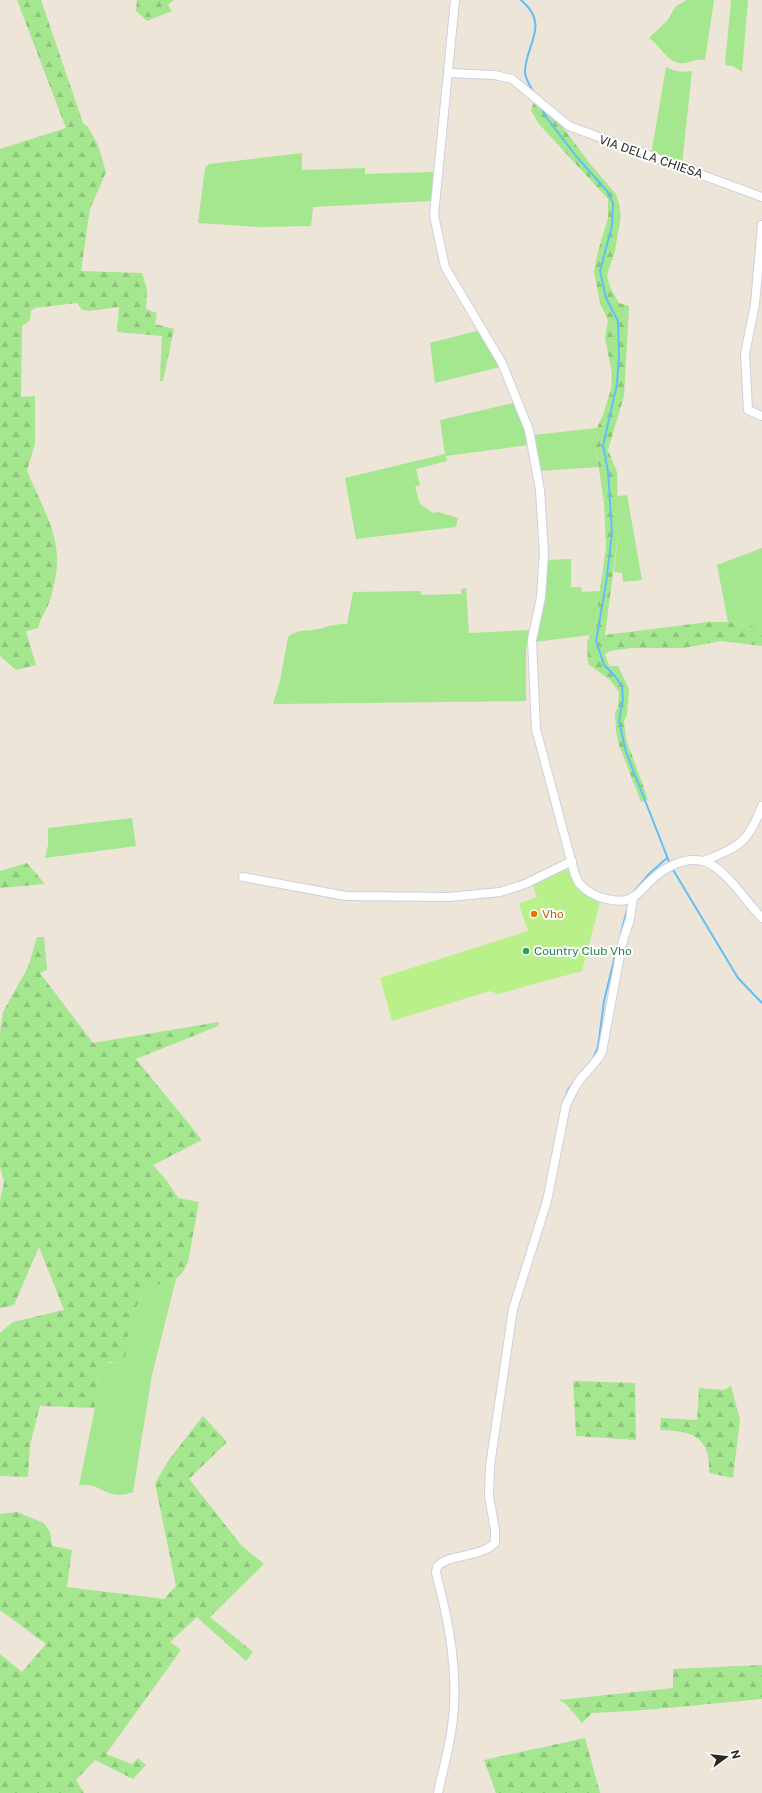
<svg xmlns="http://www.w3.org/2000/svg" width="762" height="1793" viewBox="0 0 762 1793" font-family="'Public Sans',sans-serif">
<defs>
<pattern id="forest-firs" width="22" height="20" patternUnits="userSpaceOnUse"><rect width="22" height="20" fill="#a4e78f"/><path d="M5 1l3.5 6h-7zM16 11l3.5 6h-7z" fill="#8dc67b"/></pattern>
</defs>
<rect width="100%" height="100%" fill="#ece5d8"/>
<!-- grass -->
<g fill="#a4e78f">
<path d="M687,0h27l-9,60c-8,-2 -14,3 -22,3 -14,2 -23,-18 -34,-25l18,-17 9,-15z"/>
<path d="M731,0h17l-6,72 -9,-6 -8,-1z"/>
<path d="M666,67c9,4 15,6 26,4l-10,94 -31,-10z"/>
<path d="M302,153v17l63,-2v6l69,-2 -3,29 -118,6 -2,19 -50,1 -63,-4 7,-55 4,-4z"/>
<path d="M480,330l20,37 -65,16 -5,-40z"/>
<path d="M513,403l11,26 4,16 -82,11 1,5 -31,8 4,16 -5,2 5,17 13,9 5,-1 20,6 -2,9 -100,12 -11,-61 100,-24 -5,-34z"/>
<path d="M597,428l-1,25 3,14 -58,4 -7,-36z"/>
<path d="M627,495l15,85 -19,2 -1,-9 -8,-1 4,-38 -1,-38z"/>
<path d="M762,548v80l-34,-6 -11,-57z"/>
<path d="M571,559v28h10l1,5 18,-1 -5,34 -5,10 -55,7 10,-49 2,-33z"/>
<path d="M466,588l3,45 60,-3 -3,19v52l-253,3 7,-23 8,-44c9,-9 20,-5 31,-8 10,-3 17,-5 28,-5l6,-32 68,-1v4l40,-1v-5z"/>
<path d="M132,818l4,28 -91,12 3,-13v-17z"/>
<path d="M176,1279l-24,96 -19,117c-17,6 -22,2 -37,-5 -5,-2 -12,-2 -17,-2l16,-77 3,-34 6,-11h16l10,-46 18,-29z"/>
</g>
<!-- forest -->
<g fill="url(#forest-firs)">
<path d="M17,0h24l42,123 5,4 10,18 8,27 -16,37 -9,62 61,2 5,16 -1,20 11,4 -2,11 19,5 -11,52h-3l2,-45 -45,-4 2,-25 -29,4 -8,-1 -5,-7 -42,5 -4,3 -1,9 -8,6 -1,71 14,-1v47l-8,28c11,27 29,56 30,86 1,13 -3,27 -6,40 -3,11 -10,19 -13,31l-12,3 10,34 -20,5 -16,-14v-507l66,-21z"/>
<path d="M137,0h37l-6,5 4,6 -25,10 -11,-10z"/>
<path d="M534,102l27,23 30,40 25,29 2,6 3,16 -2,10 -4,25 -8,24 3,12 9,16 10,3 -5,90 -16,54 9,22 1,62 -13,101 103,-13h20l34,6v18l-41,-5 -37,7h-52l-22,3 -5,3 4,12h9l11,23 -2,26 -3,6 2,18 22,60 -7,3 -22,-57 -3,-13 -1,-19 3,-6 1,-15 -10,-13 -21,-15 -1,-22 8,-17 11,-78 -2,-45 -9,-59 2,-15 6,-13 8,-26 1,-15 -7,-36 3,-18 -8,-17 -6,-31 4,-21 10,-33v-19l-70,-76 -7,-13z"/>
<path d="M27,863l18,21 -45,4v-17z"/>
<path d="M37,937h7l3,33 -7,3 53,70 126,-21 -1,4 -82,33 66,81 -49,25 14,16 11,17 21,4 -11,60 -5,10 -7,7 -28,9 -18,29 -5,42 -5,4 -9,-1 -7,1 -6,11 -3,34 -55,-2 -10,39 -2,32 -28,-1v-143l13,-11 51,-12 -25,-63 -25,58 -14,3v-108l4,-18 -4,-15v-134l3,-21 25,-45z"/>
<path d="M573,1381l62,2 1,57 -60,-4z"/>
<path d="M731,1386l9,34 -7,58 -24,-5c2,-37 -17,-42 -49,-43l1,-12 36,2 2,-32 25,2z"/>
<path d="M203,1416l24,26 -38,37 52,66 23,19 -54,53 43,35 -7,9 -49,-44 -27,25 11,8 -75,104 26,10 6,-6 8,7 -13,14 -38,-19 -19,20 8,13h-84v-139l22,18 24,-28 -46,-34v-96l17,-2 27,11 6,9 2,14 20,4 -5,37 97,12 12,-13 -21,-103 13,-22z"/>
<path d="M762,1665v34c-57,5 -113,12 -170,14l-10,10 -16,-19 -7,-4 114,-12v-19z"/>
<path d="M585,1738l15,55h-104l-12,-33z"/>
</g>
<!-- pitch -->
<path fill="#b9f08a" d="M568,869c6,17 16,26 32,34l-18,68 -84,23 -8,-3 -98,30 -12,-43 148,-47 -9,-27 18,-7 -5,-13z"/>
<g fill="none" stroke-linecap="round" stroke-linejoin="round">
<!-- stream -->
<g stroke="#61bff7" stroke-width="2">
<path d="M521,0c30,25 4,45 4,72 0,7 6,15 9,21"/>
<path d="M541,107l5,10 30,39 31,35 6,12 -1,23 -12,45 6,27 12,23 1,33 -2,30 -14,62 5,25 4,62 -6,51 -10,57 8,24 11,11 7,11 1,12 -4,22 7,31 44,112"/>
<path d="M672,868l66,110 24,25"/>
<path d="M633,893l17,-20 17,-15"/>
<path d="M621,933l6,-23"/>
<path d="M593,1059l5,-12 6,-46 12,-49"/>
<path d="M564,1101l4,-11 10,-14"/>
</g>
<defs>
<g id="minor">
<path d="M455,0l-21,215 11,52 57,96 27,67 11,60 4,63 -3,44 -9,43 4,89 39,146c2,3 3,8 6,10 10,12 37,20 51,13 6,-3 12,-11 16,-15 14,-14 35,-27 55,-22 21,5 44,42 59,57"/>
<path d="M448,73l47,2 17,4 57,47 193,71"/>
<path d="M762,225l-7,79 -10,50 3,56 14,6"/>
<path d="M704,861c36,-15 44,-18 58,-55"/>
<path d="M243,877l103,19 103,1 51,-5 25,-8 47,-23"/>
<path d="M438,1793c4,-20 10,-40 13,-60 9,-54 -1,-108 -15,-160l1,-6c9,-13 43,-9 58,-24v-13l-6,-34 1,-30 23,-157 34,-108 19,-96c5,-10 9,-20 16,-28 8,-9 15,-15 20,-25l20,-108 8,-25 3,-22"/>
</g>
</defs>
<!-- minor casing -->
<use href="#minor" stroke="#cdcfe2" stroke-width="10"/>
<!-- minor -->
<use href="#minor" stroke="#fff" stroke-width="8"/>
</g>
<!-- markers -->
<circle fill="#e8710a" stroke="#fff" stroke-width="1.5" cx="534" cy="914" r="4"/>
<circle fill="#2e9e5b" stroke="#fff" stroke-width="1.5" cx="526" cy="951" r="4"/>
<g text-anchor="middle" stroke-width="4" stroke-linejoin="round" paint-order="stroke">
<!-- street labels -->
<g font-size="12" fill="#282828" stroke="#fff">
<text transform="translate(651 157) rotate(19)" y="4">VIA DELLA CHIESA</text>
</g>
<!-- food labels -->
<g font-size="12" fill="#c56008" stroke="#fff" text-anchor="start">
<text x="542" y="918">Vho</text>
</g>
<!-- leisure labels -->
<g font-size="12" fill="#27864d" stroke="#fff" text-anchor="start">
<text x="534" y="955">Country Club Vho</text>
</g>
</g>
<!-- north arrow -->
<g transform="translate(726 1757) rotate(75)" stroke="#ffffff" stroke-width="3" paint-order="stroke">
<path d="M0-3L7 15L0 10L-7 15Z" fill="#282828"/>
<text y="-6" font-size="11" font-weight="bold" text-anchor="middle" fill="#282828">N</text>
</g>
</svg>
